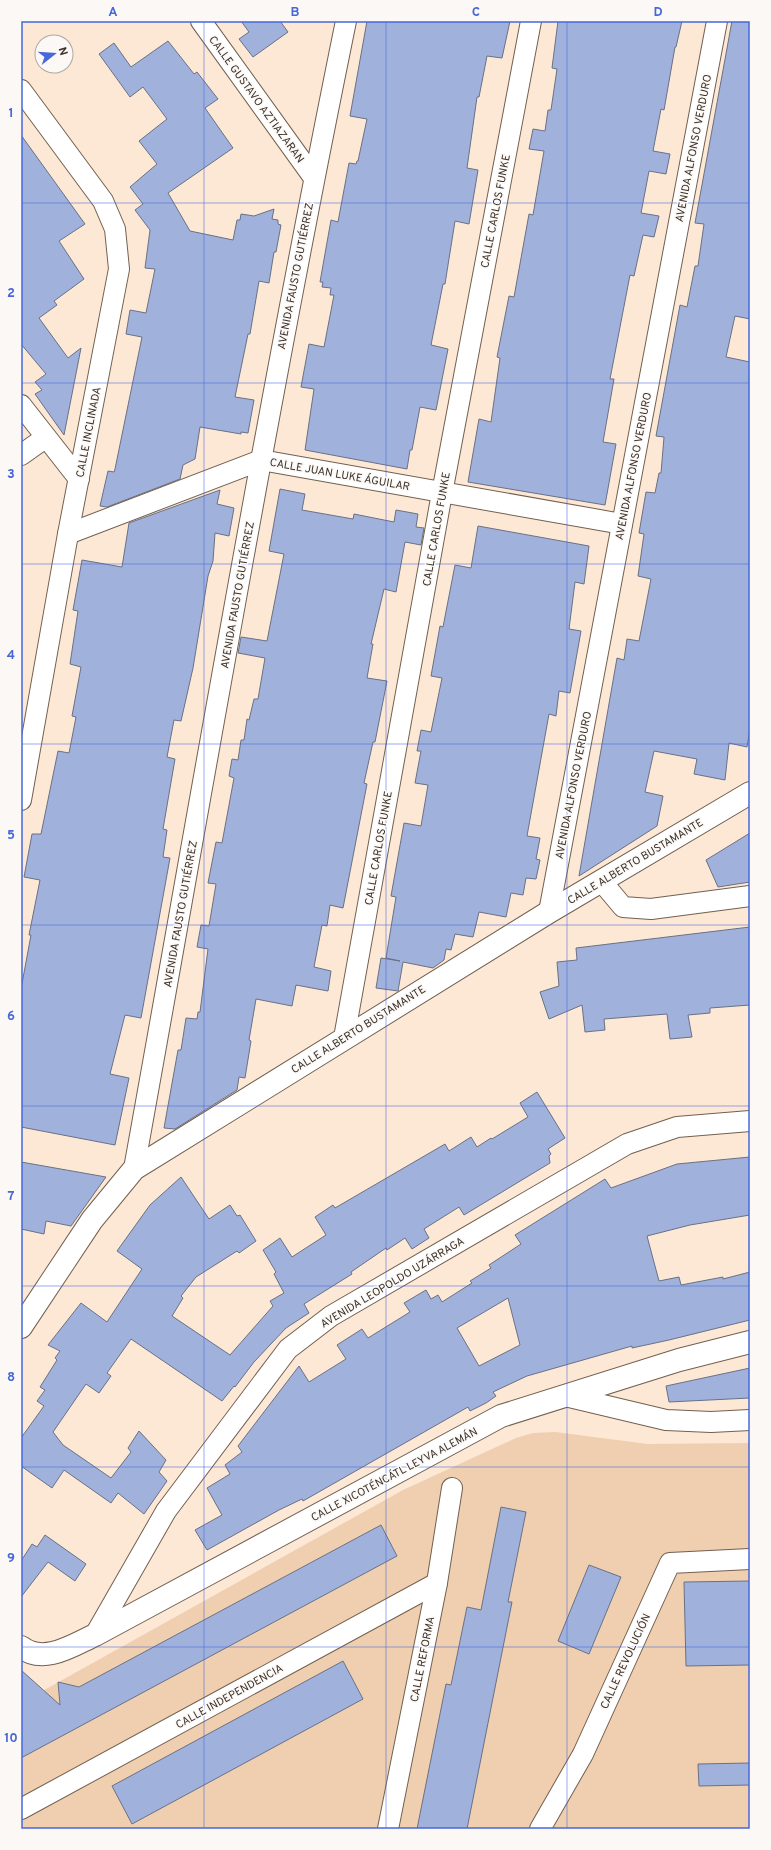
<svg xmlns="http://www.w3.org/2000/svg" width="771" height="1850" viewBox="0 0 771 1850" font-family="Overpass,sans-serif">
<rect width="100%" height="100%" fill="#fce8d5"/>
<!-- green -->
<path fill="#efcfb0" d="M555,1432l93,12 102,-1v386h-729v-126l382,-213 113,-52 17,-5z"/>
<!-- building -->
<g fill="#a0b1db" stroke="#697186" fill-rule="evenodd">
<path d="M241,21h39l8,11 -35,25 -14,-18 10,-7z"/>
<path d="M367,21h143l-8,37 -15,-2 -8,41h-2l-10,71 11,2 -9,54 -14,-3 -10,63h-2l-12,61 17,4 -12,61 -16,-3 -8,43h-2l-3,19 -102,-19 9,-61 -13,-2 8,-43 15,3 10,-52h-4l1,-7 -9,-1 1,-5h-3l11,-62 7,2 11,-59 7,1 1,-3h1l9,-42 -17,-3z"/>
<path d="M558,21h124l-6,26h-1l-11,63 -3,-1 -8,42 17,3 -4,20 -17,-3 -8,42 18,3 -5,21 -11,-2 -9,41 -4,-1 -20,104h4l-11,63 13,2 -11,61 -137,-23 11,-63 12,3 9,-64 -3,-1 12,-61 5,1 15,-83 4,1 11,-64 -15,-2 4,-20 12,2 3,-21h3l6,-41 -5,-1z"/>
<path d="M732,21h18v298l-15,-3 -9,41 24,5v367l-3,18 -18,-4 -4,37 -31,-6 3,-15 -43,-8 -9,41 18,4 -6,30 -78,50 38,-218 7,2 3,-21 12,2 12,-62 -13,-3 6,-42 -5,-1 7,-41 9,1 4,-20h2l3,-36 -8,-1 24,-131 7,2 8,-41h3l6,-42 -9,-1z"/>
<path d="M168,41l26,33 3,-2 21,27 -13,9 28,40 -65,45 22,38 43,9 4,-20h3l1,-6 13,2 20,-7 -2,10 6,1v4l3,1 -5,27h-2l-5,31 -10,-2 -9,53h-2l-13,63 19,3 -6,33 -7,-1v2l-41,-7 -5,32 -12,6 -3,14 -73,28 -7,-1 8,-35 6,1 1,-3 27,-132 -16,-3 4,-24 16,3 9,-44 -10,-1 5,-38 -15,-20 8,-6 -13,-17 27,-23 -18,-23 28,-22 -24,-32 -13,10 -31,-43 15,-11 17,24z"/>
<path d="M21,135l64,89 -26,17 25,38 -30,22 3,4 -18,13 29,40 13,-10 -17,87 -29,-41 7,-4 -7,-8 11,-8 -25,-30z"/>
<path d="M280,489l25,5 -3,16 51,9 1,-5 40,8 2,-12 22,4 -2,13 8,1 -3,17 -16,-3 -9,50 -12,-3 -13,55h2l-6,34 20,3 -12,61h-2l-9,41 3,1 -24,124 -13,-3 -3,21 -5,-1 -8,42 17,4 -3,20 -32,-6 -4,21 -36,-7 -7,41 2,1 -6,37 -6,-1 -2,13 -62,39 -11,-1 14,-78h3l5,-32 11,1 1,-7h2l8,-63 -11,-2 4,-22 8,1 7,-42 -8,-1 8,-41 6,1 12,-65 -5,-2 3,-17 6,1 3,-20h3l3,-21 2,1 5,-21h4l7,-41 -27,-5 3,-16 26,4 17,-87 -15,-3z"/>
<path d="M220,490l-3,14 17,4 -5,28 -14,-3 -2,28 -5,15 -15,92 -12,53 -7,-1 -7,37 8,2 -12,70 4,1 -4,27 7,1 -29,160 -16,-3 -15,59 19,4 -14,67 -94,-18v-138l10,-54h-2l11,-55 -16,-3 8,-43h9l17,-83 11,2 7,-36 -4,-1 9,-49 -11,-3 8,-53 -5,-1 9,-50 40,7 7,-44z"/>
<path d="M478,526l111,20 -5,38 -9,-2 -6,47 12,2 -11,62 -11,-2 -3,25 -7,-2 -22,122 13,2 -4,21 4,1 -4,19 -10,-1 -3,17 -12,-2 -5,24 -27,-5 -6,25 -18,-3 -4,16 -5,-1 -2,11 -11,8 -30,-6 -5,29 -22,-3 5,-30 19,3 -14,-3 10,-61 -5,-1 13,-73 17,3 7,-41 -13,-2 6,-32h-4l4,-21 10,2 11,-54 -11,-2 9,-50 3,1 12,-62 16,3z"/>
<path d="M750,833v49l-32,5 -12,-27z"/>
<path d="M750,927v78l-40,3v5l-22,2 4,22 -22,2 -3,-25 -63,5 1,11 -20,2 -3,-27 -33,14 -9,-27 19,-6 -2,-24 20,-2 -1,-12z"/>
<path d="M537,1092l28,46 -17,11 3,5 -2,2 1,7 -86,52 -5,-8 -35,22 5,9 -17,11 -7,-11 -18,12 -1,-2 -35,24 1,2 -48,30 5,9 -23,15 -32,34 -19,25 -1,-1 -12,15 -91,-62 -24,34 4,3 -12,17 -13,-9 -33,48 10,13 48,33 20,-26 -3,-4 11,-17 27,29 -7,12 8,9 -23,33 -26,-21 -7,10 -47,-33 -12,18 -31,-22v-28l23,-32 -7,-5 8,-11 -5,-3 17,-27 -2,-2 5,-7 -12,-6 33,-42 26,19 35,-53 -25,-18 33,-46 31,-28 28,42 21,-14 7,11 3,-1 16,26 -17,12 -2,-2 -41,26 -15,19 2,2 -11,18 58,39 43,-49 -3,-5 14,-8 -10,-19 2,-2 -13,-22 17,-12 12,19 34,-22 -11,-18 18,-12 2,3 110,-64 4,7 22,-14 6,10 14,-9 1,1 36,-22 -8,-14z"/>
<path d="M750,1157v58l-60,10 -43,11 12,45 20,-4 2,8 42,-8v2l27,-7v48l-81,20 -37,8v-2l-105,30 -34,16 3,4 -10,7 -16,8 -2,-4 -165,94 -1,-2 -23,11 -72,40 -12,-20 27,-15 -15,-27 23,-14 -5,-9 17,-13 -4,-6 61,-80 10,16 37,-23 -9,-14 25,-16 6,9 42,-26 -6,-9 22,-13 5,9 7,-4 4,7 30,-19 -2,-2 21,-13 -2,-3 32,-21 -6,-9 90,-56 6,9 66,-24zM508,1298l12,47 -41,21 -22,-38z"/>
<path d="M21,1162l85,15 -35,49 -25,-5 -2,13 -23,-5z"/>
<path d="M750,1368v30l-81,4 -3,-16z"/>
<path d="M501,1507l25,5 -18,90h4l-45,227h-50l29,-145 5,1 16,-78 14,3z"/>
<path d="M381,1525l16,31 -376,202v-88l39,35 -2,-23 21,5z"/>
<path d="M45,1535l41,29 -11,17 -27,-19 -27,35v-36l11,-17 5,3z"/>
<path d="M589,1565l32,12 -32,77 -31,-13z"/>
<path d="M750,1581v84l-64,1 -2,-84z"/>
<path d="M343,1661l20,38 -231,125 -20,-38z"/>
<path d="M750,1763v22l-51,1 -1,-22z"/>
</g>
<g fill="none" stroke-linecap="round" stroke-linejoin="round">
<defs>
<g id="street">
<path d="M201,21l113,157"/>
<path d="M21,90l82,111 12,28 4,40 -51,265 -47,266"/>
<path d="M21,405l58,74"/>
<path d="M21,455l24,-17"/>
<path d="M68,534l193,-74 361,64"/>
<path d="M602,882l21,25 28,2 99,-13"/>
<path d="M549,912l168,-891"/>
<path d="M344,1038l98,-545 89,-472"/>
<path d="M134,1169c69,-383 134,-766 212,-1148"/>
<path d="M565,1396l101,24 45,2 39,-2"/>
<path d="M95,1635l71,-124 122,-162 43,-33 296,-172 50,-17 73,-6"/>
<path d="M21,1809l416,-226"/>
<path d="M388,1829l49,-246 15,-95"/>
<path d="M540,1829l43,-75 87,-191 80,-4"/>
</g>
<g id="secondary">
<path d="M21,1327l71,-107 42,-51 415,-257 201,-119"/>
<path d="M21,1647c23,18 52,-2 74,-12l406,-219 178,-56 71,-18"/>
</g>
</defs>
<!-- street casing -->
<use href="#street" stroke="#726050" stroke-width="22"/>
<!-- secondary casing -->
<use href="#secondary" stroke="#726050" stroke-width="24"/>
<!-- street -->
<use href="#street" stroke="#fff" stroke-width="20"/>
<!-- secondary -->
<use href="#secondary" stroke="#fff" stroke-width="22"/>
</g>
<!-- grid -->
<path fill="none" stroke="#4767da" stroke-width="1" stroke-opacity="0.55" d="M204,21v1808M386,21v1808M567,21v1808M21,203h729M21,383h729M21,564h729M21,744h729M21,925h729M21,1106h729M21,1286h729M21,1467h729M21,1647h729"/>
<g text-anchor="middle" stroke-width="3" stroke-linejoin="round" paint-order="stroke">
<!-- street labels -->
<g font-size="11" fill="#39312a" stroke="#fcf8f5">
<text transform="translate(257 99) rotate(54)" y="4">CALLE GUSTAVO AZTIAZARAN</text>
<text transform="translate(693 148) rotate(-79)" y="4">AVENIDA ALFONSO VERDURO</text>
<text transform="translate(495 211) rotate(-79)" y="4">CALLE CARLOS FUNKE</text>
<text transform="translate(295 276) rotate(-79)" y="4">AVENIDA FAUSTO GUTIÉRREZ</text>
<text transform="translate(88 432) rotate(-79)" y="4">CALLE INCLINADA</text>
<text transform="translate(633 466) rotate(-79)" y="4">AVENIDA ALFONSO VERDURO</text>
<text transform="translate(340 474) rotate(10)" y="4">CALLE JUAN LUKE ÁGUILAR</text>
<text transform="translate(436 529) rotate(-80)" y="4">CALLE CARLOS FUNKE</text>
<text transform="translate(237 595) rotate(-80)" y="4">AVENIDA FAUSTO GUTIÉRREZ</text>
<text transform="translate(573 785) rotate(-79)" y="4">AVENIDA ALFONSO VERDURO</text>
<text transform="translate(378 848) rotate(-80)" y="4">CALLE CARLOS FUNKE</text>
<text transform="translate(635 861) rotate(-31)" y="4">CALLE ALBERTO BUSTAMANTE</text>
<text transform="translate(180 914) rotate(-80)" y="4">AVENIDA FAUSTO GUTIÉRREZ</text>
<text transform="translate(358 1029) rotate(-32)" y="4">CALLE ALBERTO BUSTAMANTE</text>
<text transform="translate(392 1282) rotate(-31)" y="4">AVENIDA LEOPOLDO UZÁRRAGA</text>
<text transform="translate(394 1474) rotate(-28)" y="4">CALLE XICOTÉNCÁTL LEYVA ALEMÁN</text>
<text transform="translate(422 1659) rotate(-79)" y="4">CALLE REFORMA</text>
<text transform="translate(625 1661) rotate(-65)" y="4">CALLE REVOLUCIÓN</text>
<text transform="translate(229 1696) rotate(-29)" y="4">CALLE INDEPENDENCIA</text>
</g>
</g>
<!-- border -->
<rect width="771" height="1850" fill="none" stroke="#fcf8f5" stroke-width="44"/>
<!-- north arrow -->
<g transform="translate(54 54) rotate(73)"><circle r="19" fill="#fcf8f5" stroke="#aea8a4"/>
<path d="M0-3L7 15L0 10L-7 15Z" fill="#4767da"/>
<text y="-6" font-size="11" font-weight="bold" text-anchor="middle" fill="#39312a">N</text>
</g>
<rect x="22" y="22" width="727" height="1806" fill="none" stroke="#4767da" stroke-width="1.5"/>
<g font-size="13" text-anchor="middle" font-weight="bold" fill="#4767da">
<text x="113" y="16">A</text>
<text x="295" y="16">B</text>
<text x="476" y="16">C</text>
<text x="658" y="16">D</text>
<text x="11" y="117">1</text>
<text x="11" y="297">2</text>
<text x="11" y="478">3</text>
<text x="11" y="659">4</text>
<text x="11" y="839">5</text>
<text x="11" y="1020">6</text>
<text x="11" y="1200">7</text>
<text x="11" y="1381">8</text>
<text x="11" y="1562">9</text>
<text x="11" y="1742">10</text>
</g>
</svg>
